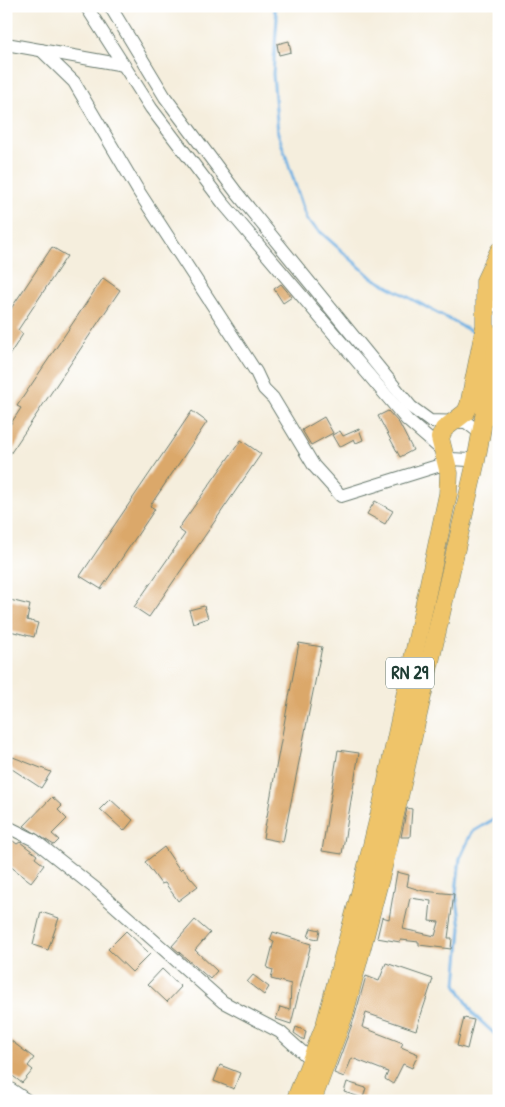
<svg xmlns="http://www.w3.org/2000/svg" width="505" height="1107" viewBox="0 0 505 1107" font-family="'Patrick Hand',sans-serif">
<rect width="100%" height="100%" fill="#fff"/>
<filter id="ink" filterUnits="userSpaceOnUse"><feTurbulence type="fractalNoise" baseFrequency=".02" numOctaves="2"/><feDisplacementMap in="SourceGraphic" scale="10" xChannelSelector="R" yChannelSelector="G"/><feConvolveMatrix kernelMatrix="1 2 1 2 8 2 1 2 1" color-interpolation-filters="sRGB"/></filter>
<filter id="wash" filterUnits="userSpaceOnUse"><feTurbulence type="fractalNoise" baseFrequency=".0096" numOctaves="4" result="noise"/><feDisplacementMap in="SourceGraphic" scale="20" xChannelSelector="R" yChannelSelector="G"/><feGaussianBlur stdDeviation="1.12" result="paint"/><feColorMatrix in="noise" values="0 0 0 0 0 0 0 0 0 0 0 0 0 0 0 0 0 1.4 0 .05"/><feComposite in="paint" operator="in"/></filter>
<g filter="url(#wash)">
<rect width="100%" height="100%" fill="#f5eedd"/>
<g fill="none" stroke-linecap="round" stroke-linejoin="round">
<!-- stream -->
<g stroke="#6eb0e3" stroke-width="3">
<path d="M273,6l4,12 -4,56 5,59 29,87 64,57 107,58"/>
<path d="M499,816l-27,16 -12,26 -4,34 5,36 -5,56 18,31 25,23"/>
</g>
</g>
<g id="blocks">
<!-- building -->
<g fill="#dba86b" fill-rule="evenodd">
<path d="M289,41l2,11 -12,3 -2,-11z"/>
<path d="M52,247l15,9 -49,74 5,4 -17,26v-44z"/>
<path d="M103,278l17,12 -114,170v-29l15,-23 -4,-2z"/>
<path d="M281,284l11,13 -9,6 -9,-14z"/>
<path d="M192,411l15,11 -57,84 5,3 -54,80 -21,-13z"/>
<path d="M388,411l11,12 14,27 -13,7 -22,-41z"/>
<path d="M324,417l9,16 -22,12 -9,-15z"/>
<path d="M359,429l4,11 -7,3 -2,-4 -15,8 -7,-12 8,-4 3,5z"/>
<path d="M241,440l20,14 -112,163 -15,-10 51,-73 -7,-5z"/>
<path d="M375,501l18,10 -8,13 -18,-10z"/>
<path d="M10,600l20,5 -3,15 11,3 -4,14 -28,-7z"/>
<path d="M204,606l4,12 -15,5 -4,-13z"/>
<path d="M299,643l23,4 -39,195 -20,-4z"/>
<path d="M338,750l21,3 -17,101 -20,-3z"/>
<path d="M13,757l38,15 -10,16 -32,-21z"/>
<path d="M52,797l10,9 -4,4 9,9 -15,15 7,6 -5,5 -30,-19z"/>
<path d="M110,799l23,21 -9,11 -24,-22z"/>
<path d="M407,808l5,1 -2,28h-9z"/>
<path d="M6,836l11,8 3,-2 17,13 -2,3 9,7 -13,17 -25,-19z"/>
<path d="M164,847l16,23 2,-2 16,18 -20,15 -13,-18 -4,1 -16,-22z"/>
<path d="M397,872l12,3 -2,11 16,5 31,3 -6,44h4l-1,11 -32,-4v-3l-18,-2 -1,2 -23,-4 5,-21 7,2zM410,898l21,3 -2,20 10,1 -4,14 -32,-7z"/>
<path d="M41,912l18,6 -11,32 -15,-5z"/>
<path d="M195,920l15,13 -15,17 22,21 -7,8 -38,-33z"/>
<path d="M311,928l9,2 -2,9 -10,-2z"/>
<path d="M126,931l24,23 -18,18 -24,-23z"/>
<path d="M273,932l38,12 -20,80 -15,-5 4,-12 10,3 1,-26 -20,-5 2,-9 -6,-2 7,-27 -4,-1z"/>
<path d="M386,963l47,16 -17,51 -50,-17 -4,14 41,16 -2,4 17,7 -6,14 -9,-4 -10,20 -8,-5 3,-7 -36,-14 -8,19 -10,-4 20,-54 12,-43 13,5z"/>
<path d="M162,969l19,18 -14,15 -19,-18z"/>
<path d="M253,975l16,12 -5,8 -17,-13z"/>
<path d="M464,1018l10,2 -7,29 -10,-3z"/>
<path d="M296,1027l10,4 -2,9 -10,-7z"/>
<path d="M6,1037l28,21 -6,8 5,4 -11,13 -16,-12z"/>
<path d="M220,1065l20,8 -6,16 -20,-8z"/>
<path d="M347,1082l19,6 -3,10 -19,-6z"/>
</g>
</g>
</g>
<g filter="url(#ink)">
<use href="#blocks" fill-opacity="0" stroke="#6a7b6f" stroke-width="1"/>
<g fill="none" stroke-linecap="round" stroke-linejoin="round">
<defs>
<g id="minor">
<path d="M86,6l65,102 72,95 184,217 45,39 16,1 9,-6"/>
<path d="M110,6l55,91 71,95 175,215 19,14 36,1 14,11"/>
<path d="M6,44l118,21"/>
<path d="M41,50l33,32 65,110 117,180 8,17 9,9 41,68 27,30 106,-33"/>
<path d="M485,300l14,7"/>
<path d="M6,826l28,14 62,49 127,113 57,30 31,28"/>
<path d="M6,1086l22,15"/>
</g>
<g id="highway">
<path d="M295,1101l30,-76 38,-143 19,-78 66,-310 1,-21 -9,-35 4,-9 22,-17 3,-7 16,-79v-45l14,-30"/>
<path d="M312,1101l32,-86 39,-148 93,-406 23,-127"/>
</g>
</defs>
<!-- minor casing -->
<use href="#minor" stroke="#6a7b6f" stroke-width="14"/>
<!-- highway casing -->
<use href="#highway" stroke="#6a7b6f" stroke-width="19"/>
<!-- minor -->
<use href="#minor" stroke="#fff" stroke-width="12"/>
<!-- highway -->
<use href="#highway" stroke="#efc469" stroke-width="18"/>
</g>
</g>
<g text-anchor="middle" stroke-width="4" stroke-linejoin="round" paint-order="stroke">
<!-- shield labels -->
<rect fill="#fff" stroke="#627771" stroke-width="1" x="386" y="657.5" width="48" height="31" rx="4"/>
<g font-size="18" font-weight="bold" fill="#1f3d34">
<text x="410" y="679">RN 29</text>
</g>
</g>
<!-- margin -->
<rect width="505" height="1107" fill="none" stroke="#fff" stroke-width="25"/>
</svg>
